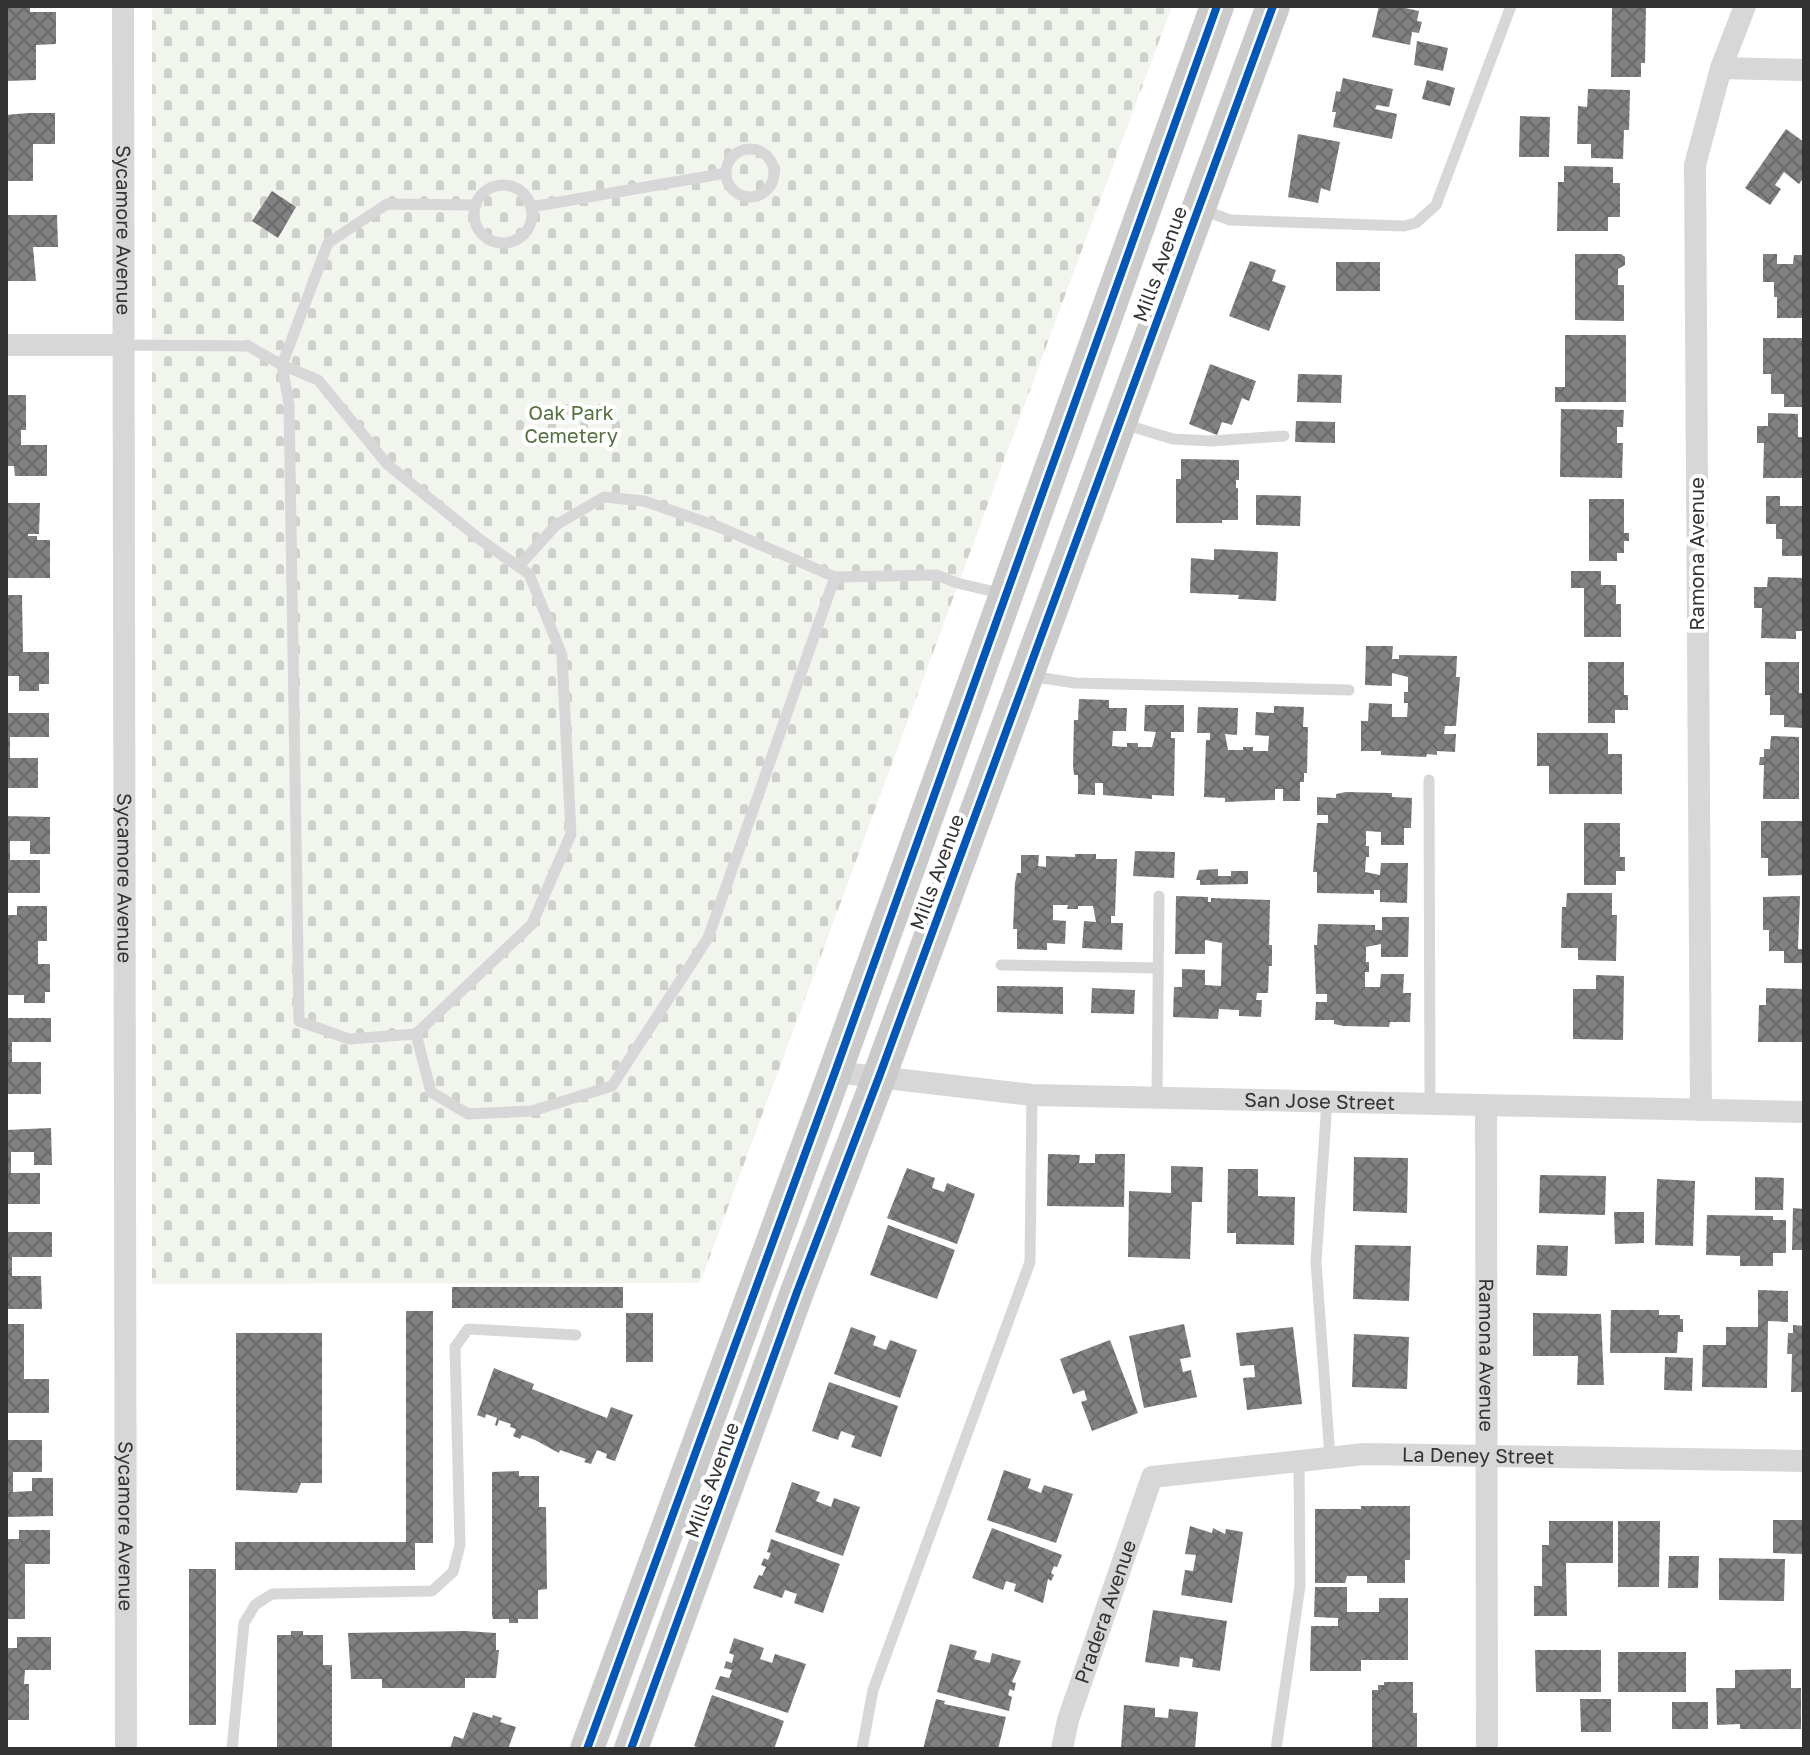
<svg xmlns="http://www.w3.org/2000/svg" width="1810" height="1755" viewBox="0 0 1810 1755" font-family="'Golos Text',sans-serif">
<defs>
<pattern id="cemetery-stones" width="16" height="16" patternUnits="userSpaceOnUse" patternTransform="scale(2)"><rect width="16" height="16" fill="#f1f5ed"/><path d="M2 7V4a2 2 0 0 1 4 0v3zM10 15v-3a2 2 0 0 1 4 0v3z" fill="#cfd2cc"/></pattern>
<pattern id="building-cross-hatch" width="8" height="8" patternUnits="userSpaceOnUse" patternTransform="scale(2)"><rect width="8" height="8" fill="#818181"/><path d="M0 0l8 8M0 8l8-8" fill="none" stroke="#6a6a6a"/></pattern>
</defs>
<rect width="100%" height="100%" fill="#fff"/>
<!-- cemetery -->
<path fill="url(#cemetery-stones)" d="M152,6h1020l-472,1277 -548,1z"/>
<!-- building -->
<g fill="url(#building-cross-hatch)">
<path d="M7,6h23v6h26v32l-20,1v35l-30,1z"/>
<path d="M1379,6h17l23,5 -2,10 5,1 -3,11 -7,-1 -2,13 -38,-8z"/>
<path d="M1612,6h34l-1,57h-4v14h-30z"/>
<path d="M1417,41l31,7 -5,23 -29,-6z"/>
<path d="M1343,78l50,11 -4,18 -12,-2 -2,4 22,5 -5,25 -59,-12 3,-15h-4l4,-21 4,1z"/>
<path d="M1427,80l28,8 -5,18 -28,-7z"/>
<path d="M1588,89l42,1 -1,40h-5l-1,29 -32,-1v-14h-14l1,-38 9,1z"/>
<path d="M28,113h27v31h-22v37h-27v-66z"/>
<path d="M1520,116l30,1 -1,40h-30z"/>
<path d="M1786,129l18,13v35l-5,7 -15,-12 -9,13 6,4 -11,16 -25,-17z"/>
<path d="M1298,134l42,8 -10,49 -9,-3 -3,15 -30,-6z"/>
<path d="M1564,166l49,1v16h7v34h-12v14h-51l1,-49h6z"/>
<path d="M272,191l24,16 -18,31 -26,-17z"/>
<path d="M6,215h51l1,32h-25l3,34h-30z"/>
<path d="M1575,254h46l4,3v8l-7,4v16h6v36l-49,-1z"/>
<path d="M1763,254h14v10h16l1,-9h10v63h-27v-21h-3v-15h-11z"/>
<path d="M1250,261l26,9 -4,11 14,5 -17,45 -40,-15z"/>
<rect x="1336" y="262" width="44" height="29"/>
<path d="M1565,335h61v67h-71v-15h10z"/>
<path d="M1763,338h40l1,69h-20v-13h-13v-20h-8z"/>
<path d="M1210,364l46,17 -7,20 -7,-3 -10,27 -10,-3 -5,13 -28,-11z"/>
<path d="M1298,374l44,1 -1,28 -44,-1z"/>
<path d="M6,395h20v35h-5v15h26v31h-32l-1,-10h-8z"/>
<path d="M1561,409l63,1 -1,17h-6v16h6l-1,35 -62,-1z"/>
<path d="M1768,413l30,1v23h6v41h-41l1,-35h-7v-17h11z"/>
<path d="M1296,421l39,1v21l-40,-1z"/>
<path d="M1181,459l58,1v20h-3v8h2v32h-16v3h-46v-44h5z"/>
<path d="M1256,495l45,1 -1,30 -44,-1z"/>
<path d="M1766,496h14v10h24v50h-22v-17h-6v-15h-10z"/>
<path d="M1589,499h35v34h5v8h-5v12h-7v8h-28z"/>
<path d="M6,503h34l-1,31h-11v2h9v4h13v38h-44z"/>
<path d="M1214,549l64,3 -2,49 -38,-2 1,-4 -49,-2 1,-35 23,2z"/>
<path d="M1571,571h30v14h15v19h5v33h-37v-49h-13z"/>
<path d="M1768,577l36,1v53h-8v8l-35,-1 1,-30h-8v-21h13z"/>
<path d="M6,595h16l1,57h26v32h-10v7h-20v-15h-13z"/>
<path d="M1366,646h27l-1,13h7v-4l58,1 -1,21h4l-4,49h-11l-1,8h12l-1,18 -18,-1v4l-10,-1 -1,3 -45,-2v-4h-20v-30h7l1,-18 23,1v13h15l1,-14h-4v-11h4v-15l-16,-4v13l-27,-1z"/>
<path d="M1588,662h36v33h4v15h-13v13h-27z"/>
<path d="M1765,662h34v31h5v35l-20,-1v-12h-14v-20h-5z"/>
<path d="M1079,699l30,1v8h18l-1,23h-13l-1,15 15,1v-4h11v4h14l4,-15 -12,-1 1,-26h39v27h-13v6h4l-1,58 -22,-1v4l-49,-4v-12h-8v12l-17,-1v-19h-4l-1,-10 1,-45h4z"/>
<path d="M1274,706l30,1 -1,20h5l-1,46h-3v9h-4v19h-17v-12h-8v11l-50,2v-4l-21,-1 2,-57h4v-7h-13l1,-26 40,1 -1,27 -12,-1 3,16h15v-3h10v4h15l1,-15 -14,-1 1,-23 18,1z"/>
<path d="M8,713h41v24h-39v21h28v30h-32z"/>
<path d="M1537,733h71v21h14v40h-73v-28h-12z"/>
<path d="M1771,736l28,1v62h-36l1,-34h-5l1,-8h4v-8h6z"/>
<path d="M1346,792l46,1v4l20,1 -1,30h-7v17h-23v-13l-15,-1v15h3v11h-3l-1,15 15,3 1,-12h27l-1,40 -27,-1v-12h-6v4l-57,-1v-21h-4l4,-49h11v-8h-11v-18l19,1v-4z"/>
<path d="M6,816l44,1v37h-20v-13h-20v19h30v33h-34z"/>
<path d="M1761,821h43v54l-36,1v-18h-7z"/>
<path d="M1584,823h36v34h5v14h-9v14h-32z"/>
<path d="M1135,851l40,1 -1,26 -41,-2z"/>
<path d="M1075,854h21v5h21l-2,57h-4v7h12l-1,27 -40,-2 2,-27 12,1 -3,-16h-15v3h-11l1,-4h-15v15l13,1 -1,23 -18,-1v7l-30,-1v-20h-4l2,-46 2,-10h4v-18h18l-1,11 8,1v-11l29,1z"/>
<path d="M1218,869v7h13v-5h17v13l-48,1v-5h-4l3,-10z"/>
<path d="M1567,893h45v22h5l-1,46 -38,-1v-12h-17l1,-41h4z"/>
<path d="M1176,896l32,1v5h3v-4l59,2 -1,45h3v21h-3l-1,27h-11l-1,7h6l-1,17 -22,-1v-6l-20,-1 -1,10 -45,-2 1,-30h8v-18l23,1v15l16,1 1,-43 -17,-3v14h-30z"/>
<path d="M1800,896l-2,53h6v14h-20v-12h-15v-21h-6v-33z"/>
<path d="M17,906h30v35h-9v23h12v28h-5v11h-21v-8h-18v-80h11z"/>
<path d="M1382,917h27l-1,40h-27v-13l-15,3v15h3v10h-4v15h15l1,-13h23l-1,19h8l-1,29h-20l-1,5 -45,-1 -10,-2v-4h-19l1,-18h11v-8h-11l-2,-49h3l1,-21 57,1v5h7z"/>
<path d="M1596,975l28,1 -1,64 -50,-1v-50h23z"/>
<path d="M997,986l66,1v27l-66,-2z"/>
<path d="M1092,988l43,2 -1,24 -43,-1z"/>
<path d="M1766,988l37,1 1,53h-46l1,-37h7z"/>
<path d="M6,1018h45v24h-39v20h29v32h-35z"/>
<path d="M51,1128l1,37h-18v-13h-23v21h29v31h-34v-74z"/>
<path d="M1048,1154l32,1 -1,8h16v-9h30l-1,53 -77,-1z"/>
<path d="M1354,1157l54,1 -1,55 -54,-2z"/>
<path d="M1171,1166l32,1 -1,35h-10l-2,57 -62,-2 1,-66 42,2z"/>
<path d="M907,1168l28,10 -3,10 12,4 3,-9 28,11 -18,50 -70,-26z"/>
<path d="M1228,1169h30v27l37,1 -1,48 -58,-1v-11h-9z"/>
<path d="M1540,1175l66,1 -1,39 -66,-2z"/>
<path d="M1755,1177l29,1 -1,32h-28z"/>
<path d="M1657,1179l38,2 -2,65 -38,-1z"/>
<path d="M1793,1208l11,1v41h-12z"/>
<path d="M1614,1212h30v31l-29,1z"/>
<path d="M1707,1215l66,1v4h13v33h-13v13h-33v-10l-34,-1z"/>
<path d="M888,1225l67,25 -18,49 -67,-24z"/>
<path d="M6,1232h46v25h-40v19h29l1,33h-36z"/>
<path d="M1355,1245l56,1 -2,55 -56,-2z"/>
<path d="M1537,1245l31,1 -1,30 -31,-1z"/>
<rect x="452" y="1287" width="171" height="21"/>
<path d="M1758,1290l30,1v31l-20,-1 -1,67 -65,-1 1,-42h23v-18h32z"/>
<path d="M1611,1310h48v5h21v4h3v13h-5l-1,21h-67z"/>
<path d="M406,1311h27v232h-18v27h-180v-28h171z"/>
<rect x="626" y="1313" width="27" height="49"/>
<path d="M1533,1313l68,1 3,71h-27l1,-29h-45z"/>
<path d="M6,1324h18v55h25v34h-43z"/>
<path d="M1184,1324l7,33 -11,2 3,13 8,-2 6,27 -53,11 -15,-72z"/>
<path d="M1793,1325l11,1v66h-13l1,-38h-5l1,-21h5z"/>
<path d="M851,1327l25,9 -3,9 13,5 4,-10 27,10 -17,48 -66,-24z"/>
<path d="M1293,1327l9,77 -55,6 -4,-32 12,-1 -1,-12 -14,1 -4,-33z"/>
<path d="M236,1333h86v150h-21l-4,10 -61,-3z"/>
<path d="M1354,1334l55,3 -2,52 -55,-2z"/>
<path d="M1110,1340l28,73 -46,18 -11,-29 6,-2 -3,-10 -11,4 -13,-35z"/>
<path d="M1665,1357l28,1 -1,33 -28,-1z"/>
<path d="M494,1368l40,16 -2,5 75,29 4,-11 22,8 -18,46 -9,-3 1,-4 -10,-4 -6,14 -7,-2 2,-3 -26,-9 -1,3 -24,-13 -13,-5 -2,4 -7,-3 3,-7 -6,-2 1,-3 -12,-4 -2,6 -2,-1 2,-7 -11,-4 -1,4 -8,-3z"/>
<path d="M829,1382l69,24 -17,51 -30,-10 4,-11 -14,-5 -3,9 -26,-9z"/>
<path d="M8,1440h34v32h-29v20l19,-1v-13h21v38l-46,1z"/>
<path d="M1004,1470l27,9 -3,9 13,5 3,-8 29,9 -17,49 -69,-23z"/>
<path d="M519,1471v5h20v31h7l1,82 -9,1v29h-20v4h-9v-4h-16l-1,-4v-143z"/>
<path d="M792,1482l28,10 -4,9 15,6 3,-9 26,9 -17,49 -68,-24z"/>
<path d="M1361,1506h49v54h-5v23h-38v-7h-20l-2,7h-30v-74h46z"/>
<path d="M1773,1520h31v34l-31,-1z"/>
<path d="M1549,1521h64v42h-47l1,53h-33v-30h8v-41h7z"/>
<path d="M1618,1521h42l-1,66h-41z"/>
<path d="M1190,1526l22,7 1,-5 12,6 1,-5 17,3 -11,71 -51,-8 4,-25 8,1 3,-16 -11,-1z"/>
<path d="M992,1528l70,27 -5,12 -3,-1 -3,7 3,2 -3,6 -3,-2 -5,24 -29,-12 2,-7 -10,-3 -3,9 -31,-12z"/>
<path d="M19,1530h31v34h-25v55h-19v-80h13z"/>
<path d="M771,1539l69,25 -17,49 -29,-10 3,-9 -12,-4 -3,8 -29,-10 6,-13 3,1 4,-9 -5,-2 3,-7 4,2 3,-7 -4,-1z"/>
<path d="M1669,1556h30l-1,32h-30z"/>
<path d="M1719,1558l66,1 -1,42 -65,-1z"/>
<rect x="189" y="1569" width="27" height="156"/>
<path d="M1315,1587h32v25h32v-14h29v62h-47v11h-51l1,-45h27v-8l-24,-1z"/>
<path d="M1153,1610l74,11 -7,50 -28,-4 1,-8 -13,-2 -1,10 -34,-5z"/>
<path d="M291,1631h12v4h20v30h9v84h-55v-114h14z"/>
<path d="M465,1631l31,2v17h3l-3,28h-31v10h-83v-9h-31l-3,-46z"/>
<path d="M17,1637h34v33h-26l-1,14h5v36h-23v-72h11z"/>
<path d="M734,1638l30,10 -4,11 12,4 3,-9 31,10 -18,49 -73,-24 5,-13 9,2 3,-8 -8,-2 2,-7 6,2 2,-8 -5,-2z"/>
<path d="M950,1644l27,7 -3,8 16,4 2,-10 29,8 -9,21 4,1 -2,8 -4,-2 -2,6 4,2 -3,14 -72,-19z"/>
<path d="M1535,1650h66v42h-65z"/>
<rect x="1618" y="1652" width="68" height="40"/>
<path d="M1791,1669v19h10v41h-61v-5l-23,1 -1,-37h19v-18z"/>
<path d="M1384,1682h29v31h4v36h-45v-59h6v-5h6z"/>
<path d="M712,1695l72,26 -10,28 -47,-2v2h-24l-9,-3z"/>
<path d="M936,1699l9,2 -1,3 62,13 -8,32h-75z"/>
<path d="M1580,1699h31v33h-30z"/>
<rect x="1672" y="1702" width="36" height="27"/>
<path d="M1124,1705l31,3v9l13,1 1,-9 29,3 -3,37h-74z"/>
<path d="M473,1712l19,6 1,-3 9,3 -2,4 16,5 -8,22h-58l4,-13 9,3z"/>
</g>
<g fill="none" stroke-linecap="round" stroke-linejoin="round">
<!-- service -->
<g stroke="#d7d7d7" stroke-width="11">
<circle cx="750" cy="173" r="24"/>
<circle cx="503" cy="214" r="29"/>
<path d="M531,207l195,-34"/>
<path d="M1203,210l27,10 174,6 12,-3 20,-18 75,-199"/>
<path d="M123,345l125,1 34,19 36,15 69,84 95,77 47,33 33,81 9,179 -39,90 -116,110 -67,5 -50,-18 -10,-617 -7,-39 46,-122 59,-39 89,1"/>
<path d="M1123,424l50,15 38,2 73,-5"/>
<path d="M835,577l102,-2 20,8 47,11"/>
<path d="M1030,676l45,7 274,7"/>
<path d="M1429,780l1,323"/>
<path d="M1001,965l157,3"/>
<path d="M416,1034l15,58 37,22 64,-3 80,-25 96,-148 127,-361 -116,-50 -75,-26 -40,-4 -48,28 -37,41"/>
<path d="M1157,1098l2,-202"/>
<path d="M1327,1101l-11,161 14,196"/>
<path d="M232,1749l12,-126 11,-18 17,-11 160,-3 21,-19 7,-27 -5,-198 13,-18 108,6"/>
<path d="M862,1749l11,-59 157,-428 2,-167"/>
<path d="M1276,1749l24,-163 -1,-125"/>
</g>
<!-- minor -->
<g stroke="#d7d7d7" stroke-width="22">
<path id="s1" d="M123,6l3,1743"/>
<path d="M1721,68l83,2"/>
<path d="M6,345h117"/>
<path id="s2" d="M835,1072l197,23 772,17"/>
<path id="s3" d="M1486,1105l1,644"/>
<path d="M1701,1110l-6,-945 26,-97 24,-62"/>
<path id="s4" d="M1062,1749l6,-29 84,-243 212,-23 440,7"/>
</g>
<!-- primary -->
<g stroke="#cacaca" stroke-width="34">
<path d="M587,1749l248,-677 382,-1066"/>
<path d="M631,1749l166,-457 82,-215 394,-1071"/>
</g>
<defs>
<g id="cycleway">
<path d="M587,1749l248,-677 382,-1066"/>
<path d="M631,1749l166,-457 82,-215 394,-1071"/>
</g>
</defs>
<!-- cycleway casing -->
<use href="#cycleway" stroke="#fff" stroke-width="13"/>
<!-- cycleway -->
<use href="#cycleway" stroke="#0057b8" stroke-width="8"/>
</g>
<g text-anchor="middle" stroke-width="8" stroke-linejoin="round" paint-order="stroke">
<!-- street labels -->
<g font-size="20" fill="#333" stroke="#fff">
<text dy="7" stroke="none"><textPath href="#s1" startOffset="224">Sycamore Avenue</textPath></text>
<text transform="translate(1160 264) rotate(-70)" y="7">Mills Avenue</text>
<text transform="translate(1697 554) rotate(-90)" y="7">Ramona Avenue</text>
<text transform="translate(937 872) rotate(-70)" y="7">Mills Avenue</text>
<text dy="7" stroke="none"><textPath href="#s1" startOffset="872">Sycamore Avenue</textPath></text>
<text dy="7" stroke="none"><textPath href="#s2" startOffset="486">San Jose Street</textPath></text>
<text dy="7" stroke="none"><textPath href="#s3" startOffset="250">Ramona Avenue</textPath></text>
<text dy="7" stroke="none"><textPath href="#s4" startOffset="614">La Deney Street</textPath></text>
<text transform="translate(712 1480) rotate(-70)" y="7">Mills Avenue</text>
<text dy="7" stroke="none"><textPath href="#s1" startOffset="1520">Sycamore Avenue</textPath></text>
<text dy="7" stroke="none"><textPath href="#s4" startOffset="144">Pradera Avenue</textPath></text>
</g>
<!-- park labels -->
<g font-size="20" fill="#56703f" stroke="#fff">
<text x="571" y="420">Oak Park<tspan x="571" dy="23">Cemetery</tspan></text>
</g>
</g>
<!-- border -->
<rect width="1810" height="1755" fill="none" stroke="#333333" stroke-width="16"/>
</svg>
